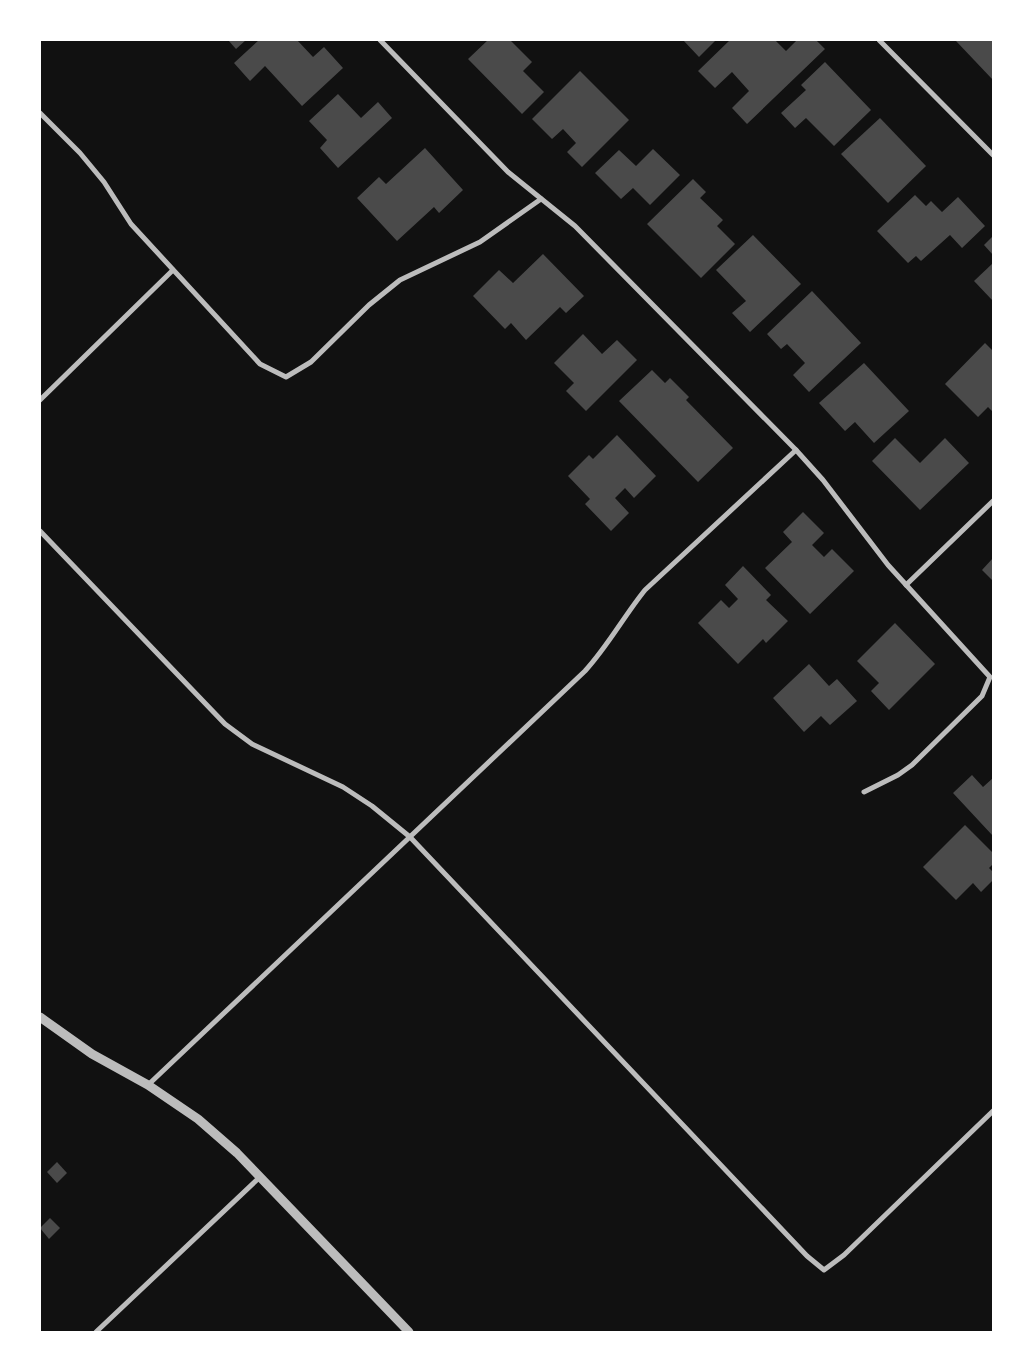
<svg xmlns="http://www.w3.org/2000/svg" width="1033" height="1372" viewBox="0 0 1033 1372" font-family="Figtree,sans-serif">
<rect width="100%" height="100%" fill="#111"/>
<!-- building -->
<g fill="#4a4a4a">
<path d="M228,40h18l-10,9z"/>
<path d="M259,40h38l16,17 11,-10 19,21 -41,38 -37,-40 -15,15 -16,-18z"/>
<path d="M488,40h22l22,22 -9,9 21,21 -22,22 -54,-55z"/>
<path d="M683,40h33l-17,17z"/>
<path d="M730,40h45l11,11 11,-11h19l9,9 -78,75 -15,-16 17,-17 -17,-19 -17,16 -17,-17z"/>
<path d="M957,40h36v40l-37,-39z"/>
<path d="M825,62l46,48 -37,36 -28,-28 -11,10 -14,-15 25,-23 -5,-5z"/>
<path d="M580,71l49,49 -47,47 -15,-15 9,-9 -13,-14 -11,10 -20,-20z"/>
<path d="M338,94l23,24 17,-16 14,16 -54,50 -18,-20 7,-8 -18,-19z"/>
<path d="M880,118l46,48 -38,37 -47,-49z"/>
<path d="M425,148l38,42 -24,23 -5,-6 -37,34 -40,-43 22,-21 7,7z"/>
<path d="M653,149l27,26 -30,30 -17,-17 -12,11 -26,-26 24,-23 17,16z"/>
<path d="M693,179l13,13 -6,6 23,22 -6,6 18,18 -34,34 -54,-54z"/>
<path d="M915,195l11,11 5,-5 11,11 16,-15 27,29 -23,22 -12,-13 -29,26 -5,-5 -8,7 -31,-32z"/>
<path d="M753,235l48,49 -51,48 -18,-19 14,-12 -30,-31z"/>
<path d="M993,236v19l-9,-10z"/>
<path d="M543,254l41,42 -18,17 -6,-6 -34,33 -15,-17 -6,6 -32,-33 26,-26 14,13z"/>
<path d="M993,263v38l-19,-20z"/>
<path d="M812,291l49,52 -52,49 -16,-17 12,-12 -18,-19 -6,5 -14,-15z"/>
<path d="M583,334l19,20 15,-14 20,20 -51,51 -20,-20 8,-8 -20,-20z"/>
<path d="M985,343l8,8v61l-5,-5 -10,10 -33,-33z"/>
<path d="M864,363l45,48 -35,32 -19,-21 -10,9 -26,-28z"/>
<path d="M652,370l13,13 5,-5 19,19 -3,3 47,48 -35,34 -79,-81z"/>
<path d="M617,435l39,41 -22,22 -9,-10 -10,10 14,15 -18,18 -26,-27 5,-5 -22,-23 21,-21 4,4z"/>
<path d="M895,438l25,25 25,-25 24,25 -49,47 -48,-49z"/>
<path d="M803,512l21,21 -12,12 12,12 8,-8 22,22 -44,43 -45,-46 27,-26 -9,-10z"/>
<path d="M993,558v23l-11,-11z"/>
<path d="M743,566l28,29 -5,5 22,21 -22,22 -3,-4 -25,25 -40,-41 23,-23 8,8 9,-9 -13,-14z"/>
<path d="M895,623l40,41 -46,46 -18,-19 8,-8 -22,-22z"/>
<path d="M809,664l20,22 8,-7 20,22 -27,24 -9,-9 -17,16 -31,-34z"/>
<path d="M972,775l11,12 10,-9v58l-40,-43z"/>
<path d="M965,825l28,28v11l-4,4 4,4v8l-12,12 -8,-9 -17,17 -33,-33z"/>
<path d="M57,1162l10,11 -10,10 -10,-11z"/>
<path d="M50,1218l10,10 -11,11 -9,-11z"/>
</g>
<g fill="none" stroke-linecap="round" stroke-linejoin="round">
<!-- minor -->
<g stroke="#bcbcbc" stroke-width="5">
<path d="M380,40l128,132 67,54 221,224 27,30 65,85 102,112 -8,19 -70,69 -14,10 -34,17"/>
<path d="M879,40l114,115"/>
<path d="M40,113l40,40 24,29 27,42 129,140 26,13 25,-15 58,-57 31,-25 80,-38 61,-43"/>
<path d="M40,400l133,-130"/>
<path d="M40,531l185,193 27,20 91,43 29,19 38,31 397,419 17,14 20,-15 149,-144"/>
<path d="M906,585l87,-84"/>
<path d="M148,1085l437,-414c23,-25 39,-55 60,-81l151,-140"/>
<path d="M96,1332l164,-155"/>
</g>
<!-- tertiary -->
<path stroke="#bcbcbc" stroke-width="9" d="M40,1017l52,37 56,31 50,34 39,34 172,179"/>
</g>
<!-- border -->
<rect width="1033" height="1372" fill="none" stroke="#ffffff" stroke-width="82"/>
</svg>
